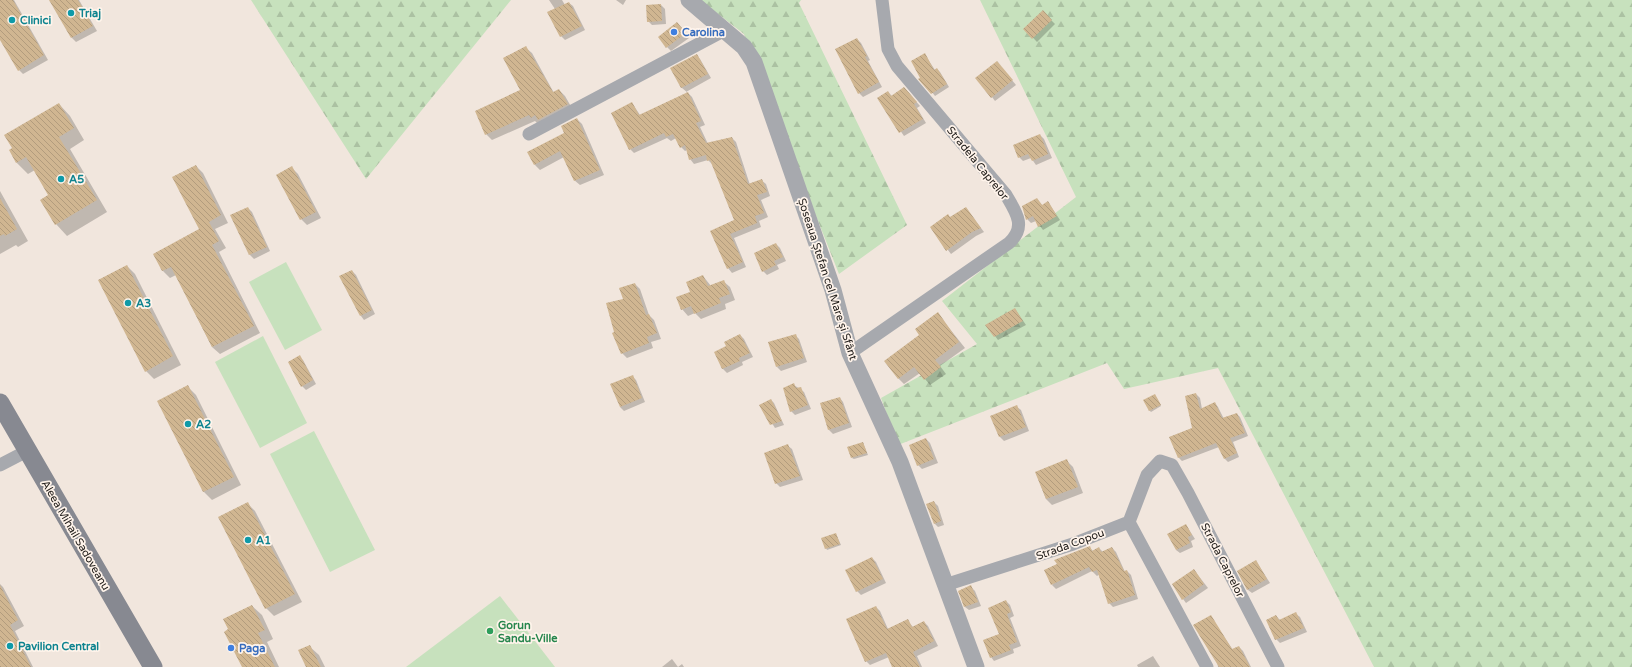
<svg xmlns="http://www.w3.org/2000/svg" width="1632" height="667" viewBox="0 0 1632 667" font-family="'Varela Round',sans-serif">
<defs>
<pattern id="forest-firs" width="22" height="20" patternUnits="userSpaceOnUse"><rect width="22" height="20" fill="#c7e1bd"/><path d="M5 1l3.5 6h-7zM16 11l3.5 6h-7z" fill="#abc1a2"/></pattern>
<pattern id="building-back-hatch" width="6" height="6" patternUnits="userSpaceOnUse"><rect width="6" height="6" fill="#d0b691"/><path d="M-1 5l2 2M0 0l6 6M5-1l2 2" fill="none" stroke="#b29c7d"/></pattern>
</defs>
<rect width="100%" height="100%" fill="#f1e6dd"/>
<!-- forest -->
<g fill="url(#forest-firs)">
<path d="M251,0h260l-145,179z"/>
<path d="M700,0h101l-2,3 108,222 -68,49 -95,-240z"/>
<path d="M980,0h652v667h-258l-156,-299 -94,21 -17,-26 -209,82 -17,-47 96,-54 -35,-43 134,-104z"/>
</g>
<!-- park -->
<g fill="#c7e1bd">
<path d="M286,262l36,68 -37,20 -36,-68z"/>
<path d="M263,336l44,87 -47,25 -45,-86z"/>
<path d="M314,431l61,119 -45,22 -60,-118z"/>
<path d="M500,596l55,71h-149z"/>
</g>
<!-- shadow -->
<g fill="#0003">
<path d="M0,0h14l34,60 -25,14 -4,-4 -19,-32z"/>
<path d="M50,0h29l18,31 -21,11 -4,-4z"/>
<path d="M549,0h13l3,5 4,-2 4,3 12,24 -20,10 -4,-4 -12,-24 6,-3z"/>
<path d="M616,0h10l-3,5z"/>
<path d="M661,5l4,4 1,15 -14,1 -4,-4z"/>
<path d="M1043,12l12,12 -18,18 -12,-13z"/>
<path d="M681,27l8,11 -18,13 -4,-4z"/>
<path d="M857,39l4,4 9,17 -2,1 14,26 -19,10 -4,-4z"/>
<path d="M526,48l6,5 22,40 5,-3 6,6 8,14 -36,13 -2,-2 -43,19 -6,-6 36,-43z"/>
<path d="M696,55l4,4 11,19 -25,14 2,1 -6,-5 -10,-20z"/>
<path d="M925,55l10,15 2,-1 3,3 9,15 -14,9 -14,-18z"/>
<path d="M997,62l19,23 -21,16 -3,-4z"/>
<path d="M888,92l4,4 16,-4 12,14 -3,2 9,15 -22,13 -26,-38z"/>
<path d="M688,93l4,4 13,28 -5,2 8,17 24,-6 4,4 14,43 11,-5 5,4 4,12 -9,4 7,17 -9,4 2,6 -27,11 12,29 -14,6 -4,-5 -17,-36 25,-11 -23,-56 -5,-5 -14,4 -4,-5 -3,-9 -2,1 -4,-4 -5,-9 -5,3 -4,-3 -33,15 -4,-4 2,-46 8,12z"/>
<path d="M59,104l11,12 14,24 -14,9 37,63 -40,24 -11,-12 -6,-28 -15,-26 -7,4 -12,-12z"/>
<path d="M577,119l5,5 22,51 -24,10 -6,-5 -10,-23 -24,13 -5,-5 -6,-12 36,-20z"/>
<path d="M1040,135l4,4 8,19 -16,7 -5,-7 -8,3 -4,-4z"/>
<path d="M196,166l7,7 25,50 -13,6 11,19 -7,4 41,81 -40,21 -8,-7 -36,-72 -6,3 -7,-7 -9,-16 47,-25z"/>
<path d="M292,168l6,6 23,44 -14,7 -6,-6z"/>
<path d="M0,191l28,50 -10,6 -2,-2 -16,9z"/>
<path d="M1037,199l6,7 5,-4 12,18 -17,10 -7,-9 -5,2 -4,-4z"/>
<path d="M248,208l4,4 18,39 -16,8 -4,-4 -18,-39z"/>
<path d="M966,208l18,24 -8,4 -25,18 -20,-26z"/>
<path d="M776,244l4,4 6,13 -9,4 2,4 -12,6 -4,-4z"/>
<path d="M127,266l8,8 46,91 -27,14 -8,-8z"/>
<path d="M352,271l4,4 19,39 -11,6 -3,-4z"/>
<path d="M703,276l8,10 12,-5 7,6 5,13 -10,4 1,5 -25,10 -6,-6 -7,3 -6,-7 -5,-11 14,-6z"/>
<path d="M635,284l5,5 9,26 5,5 7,19 -10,3 2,6 -26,10 -5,-5 -7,-20 9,-34z"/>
<path d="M1015,309l11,16 -28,15 -3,-4z"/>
<path d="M938,314l27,34 -25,18 6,8 -16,11 -10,-12 -16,11 -6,-6z"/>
<path d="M740,335l4,4 9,18 -11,5 1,3 -16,8 -4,-4 -8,-16 13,-6z"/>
<path d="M795,335l4,4 8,23 -26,9 -4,-4z"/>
<path d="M299,357l4,3 13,24 -10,6 -4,-4z"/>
<path d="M633,377l3,3 9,22 -21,9 -4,-4z"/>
<path d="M794,385l10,7 7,17 -16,6 -4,-4z"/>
<path d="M188,387l8,8 45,90 -29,15 -8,-8 -46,-91z"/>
<path d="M1196,394l4,4 2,11 13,-6 3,4 6,12 13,-5 3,3 8,19 -15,6 6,15 -11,5 -4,-4 -5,-11 -37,14 -3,-3 -9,-21 23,-9z"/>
<path d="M1156,397l5,9 -10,6 -2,-2z"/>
<path d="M840,398l3,4 9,25 -19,7 -4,-4 -8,-26z"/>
<path d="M771,400l3,3 10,22 -9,3 -14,-22z"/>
<path d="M1017,407l4,3 8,21 -25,10 -4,-4z"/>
<path d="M926,439l4,4 8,20 -16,6 -4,-4z"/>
<path d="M863,443l5,12 -14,4 -2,-1z"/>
<path d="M788,446l4,3 11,31 -23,7 -4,-4z"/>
<path d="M1067,461l6,6 10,26 -31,12 -6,-6 -10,-26z"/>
<path d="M934,502l4,4 6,19 -6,2 -4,-4z"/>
<path d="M247,503l8,8 47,91 -28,14 -8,-8z"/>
<path d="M1186,525l9,14 -4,2 2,6 -13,6 -4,-3z"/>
<path d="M836,534l5,11 -14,5 -1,-2z"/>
<path d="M1089,547l4,4 6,-3 4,4 9,-4 4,4 9,20 2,-1 4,4 7,24 -25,8 -4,-4 -9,-29 -3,2 -5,-5 -36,18 -4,-4z"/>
<path d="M872,558l4,4 10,21 -25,12 -4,-4z"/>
<path d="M1256,561l14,22 -18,10 -4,-3 -9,-19z"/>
<path d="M1194,570l14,18 -22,15 -3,-4z"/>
<path d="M0,584l3,3 21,39 -9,5 18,36h-33z"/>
<path d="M971,587l4,4 6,15 -12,4 -4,-3 -5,-16z"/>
<path d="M1006,601l4,4 4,11 -4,2 11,28 -8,3 1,4 -20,8 -3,-4 9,-22z"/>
<path d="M252,606l10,9 11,24 -6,3 12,25h-36z"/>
<path d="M876,607l4,4 8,18 19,-9 6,7 11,-5 4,4 10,20 -21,10 5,11h-29l-4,-10 -19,8 -4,-4z"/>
<path d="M1296,614l4,3 7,15 -27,11 -4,-4v-23l4,4z"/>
<path d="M1210,616l23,34 6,-3 4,4 8,16h-33z"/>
<path d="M309,646l10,9 6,12h-17z"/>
<path d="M1153,656l7,11h-22l-1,-2z"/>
<path d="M672,659l6,8 4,-3 2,3h-22z"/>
</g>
<!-- building -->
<g fill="url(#building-back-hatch)">
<path d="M0,0h13l31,55 -26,16 -18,-31z"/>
<path d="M49,0h29l15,26 -22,12z"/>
<path d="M569,2l13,24 -22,11 -13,-25z"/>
<path d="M661,4l1,17 -15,1 -1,-17z"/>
<path d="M1043,10l9,10 -20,19 -9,-10z"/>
<path d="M677,22l9,11 -20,15 -8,-11z"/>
<path d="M857,38l10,18 -2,1 14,25 -21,12 -23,-45z"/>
<path d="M526,46l27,46 6,-3 9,15 -30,16 -3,-5 -4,3 -2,-3 -44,20 -10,-24 45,-21 -17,-32z"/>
<path d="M925,53l9,17 3,-2 10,16 -16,10 -13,-15 2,-1 -9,-17z"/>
<path d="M697,54l11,20 -27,14 -11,-20z"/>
<path d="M997,61l16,19 -22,18 -16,-20z"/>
<path d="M904,87l13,15 -3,2 9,15 -24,14 -22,-35 11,-7 3,5z"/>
<path d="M688,92l13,29 -5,2 10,20 26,-6 16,47 14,-5 5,13 -10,3 7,18 -9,3 2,7 -27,11 13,28 -16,7 -17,-38 24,-11 -24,-60 -3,1 -1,-6 -17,5 -4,-15 -5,3 -7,-14 -7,3 -2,-4 -35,17 -18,-37 21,-11 7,13z"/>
<path d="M59,103l15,25 -15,9 38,63 -42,25 -15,-25 8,-5 -22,-38 -10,6 -7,-13 3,-2 -8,-13z"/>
<path d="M577,118l23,52 -26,11 -14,-30 -26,14 -7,-13 37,-19 -3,-7z"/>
<path d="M1040,134l8,20 -16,7 -4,-7 -10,4 -5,-13z"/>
<path d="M196,165l25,50 -12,7 10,19 -7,4 42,81 -42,21 -41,-80 -9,4 -9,-17 46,-25 -27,-52z"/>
<path d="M292,166l24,46 -16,8 -24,-45z"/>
<path d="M0,198l17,31 -12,7 -1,-2 -4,2z"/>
<path d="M1037,198l5,7 6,-4 9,15 -19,11 -5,-11 -7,4 -4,-14z"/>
<path d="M248,207l19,40 -18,8 -19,-40z"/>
<path d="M966,207l15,21 -9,4 -26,19 -16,-24 18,-13 2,3z"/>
<path d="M776,243l7,14 -9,4 2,4 -14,7 -8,-19z"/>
<path d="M127,265l46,91 -28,16 -47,-92z"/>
<path d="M352,270l20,40 -12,6 -21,-40z"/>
<path d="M703,275l5,11 16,-6 6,14 -11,4 2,5 -27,11 -3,-8 -10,4 -5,-13 14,-5 -4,-10z"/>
<path d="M635,283l11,32 3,-1 8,19 -10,4 2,6 -28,11 -9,-21 2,-1 -8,-29 17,-4 -4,-11z"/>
<path d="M1015,308l8,13 -29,16 -9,-12z"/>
<path d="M938,312l21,30 -24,18 6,7 -17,13 -10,-13 -16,12 -14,-18 35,-26 -4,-6z"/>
<path d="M740,334l10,19 -11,5 1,3 -18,8 -8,-17 12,-6 -2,-4z"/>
<path d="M796,334l8,24 -28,9 -8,-25z"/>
<path d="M300,355l13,25 -12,7 -13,-25z"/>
<path d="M633,375l9,23 -22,9 -10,-23z"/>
<path d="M794,383l2,5 5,-1 7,18 -18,7 -7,-24z"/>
<path d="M188,385l46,92 -31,15 -46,-91z"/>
<path d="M1196,393l4,16 15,-7 7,16 15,-5 8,20 -15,5 7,15 -13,6 -8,-16 -38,15 -9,-21 23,-9 -7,-32z"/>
<path d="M1155,394l6,11 -12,6 -6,-11z"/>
<path d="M840,397l9,26 -21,7 -8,-27z"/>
<path d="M771,399l11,22 -12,4 -11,-20z"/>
<path d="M1017,405l9,22 -27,10 -9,-21z"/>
<path d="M926,438l8,21 -17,7 -8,-21z"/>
<path d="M863,442l4,11 -16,5 -4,-11z"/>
<path d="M788,444l12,32 -25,8 -11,-31z"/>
<path d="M1067,459l11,28 -32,12 -11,-27z"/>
<path d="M934,501l7,20 -7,3 -8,-20z"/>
<path d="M248,502l47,92 -30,15 -47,-92z"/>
<path d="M1186,524l6,11 -4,2 2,6 -14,7 -9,-16z"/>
<path d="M836,533l4,11 -15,5 -4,-11z"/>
<path d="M1090,546l2,5 7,-4 2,5 11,-5 12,24 3,-1 8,25 -27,9 -11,-34 -5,2 -3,-5 -38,18 -7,-15 13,-6 -3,-4z"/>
<path d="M872,557l11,22 -27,13 -11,-22z"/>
<path d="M1256,560l11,19 -20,11 -10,-19z"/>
<path d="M1194,569l10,15 -22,16 -10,-16z"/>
<path d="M0,585l18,35 -8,5 21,42h-31z"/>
<path d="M971,585l7,17 -14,5 -6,-16z"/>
<path d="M1006,600l5,12 -4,2 10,28 -8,3 2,5 -21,8 -7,-18 16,-6 -11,-26z"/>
<path d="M252,605l13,25 -7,3 17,34h-33l-18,-35 4,-3 -5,-10z"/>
<path d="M876,606l11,23 21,-10 4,8 12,-6 10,20 -21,11 7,15h-28l-6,-14 -21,9 -19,-43z"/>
<path d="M1296,612l8,16 -29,12 -9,-20 10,-5 3,5z"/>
<path d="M1211,615l21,34 7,-3 11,21h-31l-26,-42z"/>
<path d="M310,645l11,22h-15l-8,-17z"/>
</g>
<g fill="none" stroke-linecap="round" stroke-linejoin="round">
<!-- minor -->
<g stroke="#a7a9ae" stroke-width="13">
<path d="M529,134l196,-104"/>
<path d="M850,353l159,-110c18,-16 7,-31 -3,-48l-109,-129 -9,-17 -6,-49"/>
<path d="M0,465l27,-14"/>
<path d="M1129,522l78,145"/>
<path d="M945,585l128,-41 56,-22 18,-47 13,-14 12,4 16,28 90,174"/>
</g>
<!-- tertiary -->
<path stroke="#a7a9ae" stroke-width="17" d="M689,0l55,47 10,15 79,228 17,63 50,109 76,205"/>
<!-- secondary -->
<path stroke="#878991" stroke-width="19" d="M0,403l153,264"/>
</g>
<!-- markers -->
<g fill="#0f9aa8" stroke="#fff4eb" stroke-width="1.5">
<circle cx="71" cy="13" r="4"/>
<circle cx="12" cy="20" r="4"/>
<circle cx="61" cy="179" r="4"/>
<circle cx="128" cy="303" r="4"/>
<circle cx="188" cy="424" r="4"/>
<circle cx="248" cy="540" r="4"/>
<circle cx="10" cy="646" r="4"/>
</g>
<g fill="#3f7fe0" stroke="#fff4eb" stroke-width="1.5">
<circle cx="674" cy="32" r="4"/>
<circle cx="231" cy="648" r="4"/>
</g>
<circle fill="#2e9e5b" stroke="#fff4eb" stroke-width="1.5" cx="490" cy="631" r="4"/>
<g text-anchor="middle" stroke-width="3.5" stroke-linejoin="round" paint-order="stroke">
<!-- culture labels -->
<g font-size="11" font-weight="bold" fill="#0d838f" stroke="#fff4eb" text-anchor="start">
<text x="79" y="17">Triaj</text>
<text x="20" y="24">Clinici</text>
<text x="69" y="183">A5</text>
<text x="136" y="307">A3</text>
<text x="196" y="428">A2</text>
<text x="256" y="544">A1</text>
<text x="18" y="650">Pavilion Central</text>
</g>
<!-- shop labels -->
<g font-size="11" font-weight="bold" fill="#366cbe" stroke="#fff4eb" text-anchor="start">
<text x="682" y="36">Carolina</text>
<text x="239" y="652">Paga</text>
</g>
<!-- street labels -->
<g font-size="11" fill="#24201d" stroke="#fff4eb">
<text transform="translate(978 163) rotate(51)" y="4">Stradela Caprelor</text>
<text transform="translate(828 279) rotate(72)" y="4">Șoseaua Ștefan cel Mare și Sfânt</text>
<text transform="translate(76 535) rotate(60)" y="4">Aleea Mihail Sadoveanu</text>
<text transform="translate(1070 544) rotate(-20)" y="4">Strada Copou</text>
<text transform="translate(1223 560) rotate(63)" y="4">Strada Caprelor</text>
</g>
<!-- leisure labels -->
<g font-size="11" font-weight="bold" fill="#27864d" stroke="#fff4eb" text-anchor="start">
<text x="498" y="629">Gorun<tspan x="498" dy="13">Sandu-Ville</tspan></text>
</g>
</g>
</svg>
